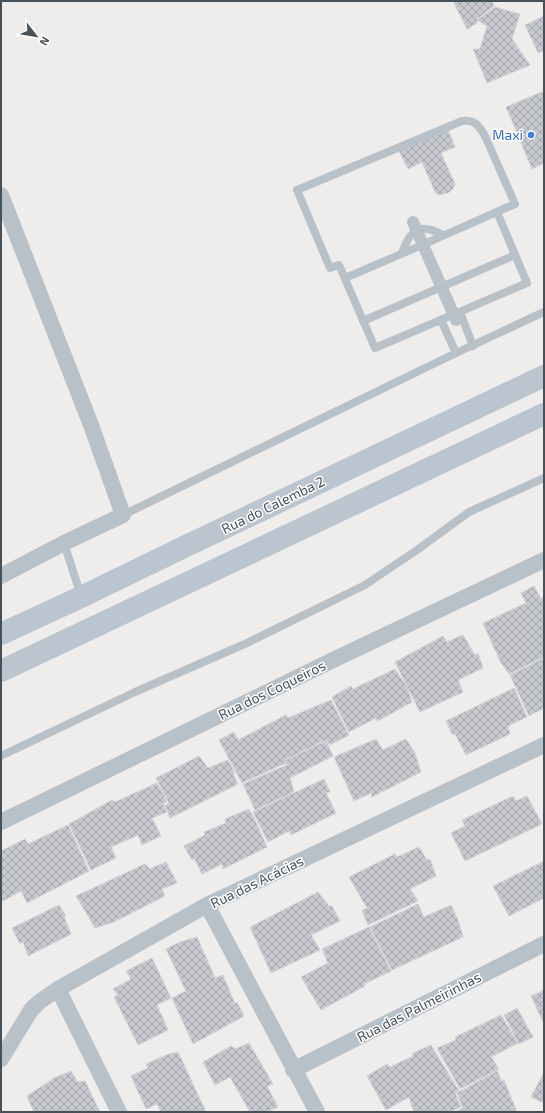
<svg xmlns="http://www.w3.org/2000/svg" width="545" height="1113" viewBox="0 0 545 1113" font-family="'Exo 2',sans-serif">
<defs>
<pattern id="building-cross-hatch" width="8" height="8" patternUnits="userSpaceOnUse"><rect width="8" height="8" fill="#c7c9cf"/><path d="M0 0l8 8M0 8l8-8" fill="none" stroke="#a3a6ab"/></pattern>
</defs>
<rect width="100%" height="100%" fill="#efecec"/>
<!-- building -->
<g fill="url(#building-cross-hatch)" stroke="#d1d3d8">
<path d="M453,1h39l2,5 -17,13v4l-10,6z"/>
<path d="M495,7l25,7 -8,25 18,26 -43,18 -14,-34h7l7,-23 -10,-6z"/>
<path d="M544,16v34l-6,3 -13,-28z"/>
<path d="M544,91v72l-12,6 -26,-62z"/>
<path d="M448,130l7,17 -14,6 14,31 -2,5 -5,4 -10,2 -3,-3 -13,-30 -14,7 -9,-18z"/>
<path d="M534,586l7,13 3,-2v60l-35,17 -9,-13 -17,-38 43,-20 -5,-10z"/>
<path d="M463,635l12,20 3,-2 5,15 -25,12 5,12 -43,20 -25,-50 48,-26 4,6z"/>
<path d="M544,658v50l-15,8 -19,-41z"/>
<path d="M395,669l12,18 5,15 -34,19 -2,-3 -27,14 -17,-35 19,-11 2,3z"/>
<path d="M514,688l13,29 -19,9 2,8 -44,21 -11,-21h-3l-6,-13z"/>
<path d="M331,700l18,35 -19,10 -4,-5 -41,20 1,3 -44,20 -23,-43 15,-8 4,8 48,-25 2,3z"/>
<path d="M376,739l7,11 23,-11 9,14 6,19 -49,25 -1,-4 -17,8 -20,-44z"/>
<path d="M326,741l7,15 -43,22 4,14 -39,18 -12,-26 44,-19 -1,-5z"/>
<path d="M199,756l9,12 20,-8 7,13 -2,1 5,10 -68,34 -5,-13 4,-2 -13,-25z"/>
<path d="M324,779l6,13 -4,1 10,20 -45,22 -2,-4 -21,11 -15,-30z"/>
<path d="M157,783l10,18 -4,3 4,8 -15,6 9,18 -19,9 -4,-10 -27,12 5,11 -25,12 -22,-46 43,-24 3,2z"/>
<path d="M513,796l3,5 11,-5 15,28 -77,37 -14,-28 14,-7 -3,-6z"/>
<path d="M249,809l7,13 11,25 -44,22 -1,-5 -20,10 -8,-16 -2,2 -8,-14 21,-11 -1,-3 22,-9 -1,-4z"/>
<path d="M68,825l21,46 -62,32 -6,-12 -20,11v-51l24,-12 3,5z"/>
<path d="M419,847l8,13 3,-1 6,17 -26,13 8,12 -50,24 -6,-15 5,-2 -18,-31 46,-23 2,3z"/>
<path d="M544,861v37l-35,18 -16,-30z"/>
<path d="M166,862l11,21 -15,6 3,7 -51,26 -19,6 -19,-32 69,-32 5,5z"/>
<path d="M318,892l11,14h3l8,15 -29,14 9,15 -49,23 -21,-46z"/>
<path d="M418,904l6,13 27,-12 7,15 5,17 -71,33 -22,-43z"/>
<path d="M59,905l7,11 -2,1 7,17 -43,22 -5,-14 -3,2 -8,-16z"/>
<path d="M369,927l22,44 -27,13 1,2 -44,24 -20,-33 27,-14 -6,-14z"/>
<path d="M197,937l18,41 8,-3 12,29 2,-2 7,14 -51,28 -21,-46 14,-7 -20,-42 14,-7z"/>
<path d="M152,958l19,40 -14,7 11,25 -30,15 -24,-48 4,-2 -5,-6 18,-10 -5,-8z"/>
<path d="M544,990v34l-13,-28z"/>
<path d="M517,1008l16,29 -14,7 -15,-29z"/>
<path d="M501,1015l17,28 -27,14 8,12 -39,20 -23,-41 19,-8 -1,-3z"/>
<path d="M249,1043l24,41 -6,2 11,21 -12,5h-16l-20,-35 -15,8 -12,-23 28,-16 4,3z"/>
<path d="M431,1045l28,46 -4,2 6,14 -11,5h-36l-5,-15 -23,13 -19,-34 20,-12 3,3 23,-11v-3z"/>
<path d="M178,1052l28,60h-45l-4,-8 -11,5 -15,-33 17,-8 -2,-4 20,-9z"/>
<path d="M71,1071l7,11 7,-1 15,31h-66l-7,-16 27,-18z"/>
<path d="M497,1071l5,10 2,-1 13,32h-62l8,-4 -6,-15z"/>
<path d="M544,1072v31l-13,-6z"/>
</g>
<g fill="none" stroke-linecap="round" stroke-linejoin="round">
<!-- service -->
<g stroke="#b9c1c8" stroke-width="8">
<path d="M402,253c8,-23 17,-31 41,-18"/>
<path d="M345,278c57,-24 113,-49 170,-74l-30,-68c-6,-10 -10,-17 -23,-15l-165,69 33,78 9,-3 36,83 152,-65 -30,-71"/>
<path d="M460,312l13,34"/>
<path d="M441,320l15,33"/>
<path d="M363,321l152,-66"/>
<path d="M123,515l333,-162 88,-41"/>
<path d="M64,543l17,53"/>
<path d="M1,756l134,-64 112,-49 118,-58 52,-35 52,-38 75,-34"/>
</g>
<!-- pedestrian -->
<path stroke="#b9c1c8" stroke-width="12" d="M413,222l43,98"/>
<!-- minor -->
<g stroke="#b9c1c8" stroke-width="16">
<path d="M1,195l90,230 32,90 -59,28 -63,33"/>
<path d="M1,822l332,-162 211,-100"/>
<path d="M207,905l110,207"/>
<path d="M58,989l61,123"/>
<path d="M1,1059l30,-49 8,-8 19,-13 149,-84 337,-160"/>
<path d="M293,1070l251,-126"/>
</g>
<!-- secondary -->
<g stroke="#bbc5d0" stroke-width="22">
<path d="M1,634l80,-37 105,-51 358,-170"/>
<path d="M1,671l543,-257"/>
</g>
</g>
<!-- markers -->
<circle fill="#3f7fe0" stroke="#fff" stroke-width="1.5" cx="531" cy="135" r="4"/>
<g text-anchor="middle" stroke-width="3" stroke-linejoin="round" paint-order="stroke">
<!-- shop labels -->
<g font-size="14" fill="#366cbe" stroke="#fff" text-anchor="end">
<text x="523" y="140">Maxi</text>
</g>
<!-- street labels -->
<g font-size="14" fill="#465058" stroke="#fff">
<text transform="translate(273 505) rotate(-26)" y="5">Rua do Calemba 2</text>
<text transform="translate(272 690) rotate(-26)" y="5">Rua dos Coqueiros</text>
<text transform="translate(257 882) rotate(-26)" y="5">Rua das Acácias</text>
<text transform="translate(419 1007) rotate(-27)" y="5">Rua das Palmeirinhas</text>
</g>
</g>
<!-- border -->
<rect width="545" height="1113" fill="none" stroke="#465058" stroke-width="4"/>
<!-- north arrow -->
<g transform="translate(36 36) rotate(121)" stroke="#ffffff" stroke-width="3" paint-order="stroke">
<path d="M0-3L7 15L0 10L-7 15Z" fill="#465058"/>
<text y="-6" font-size="11" font-weight="bold" text-anchor="middle" fill="#465058">N</text>
</g>
</svg>
